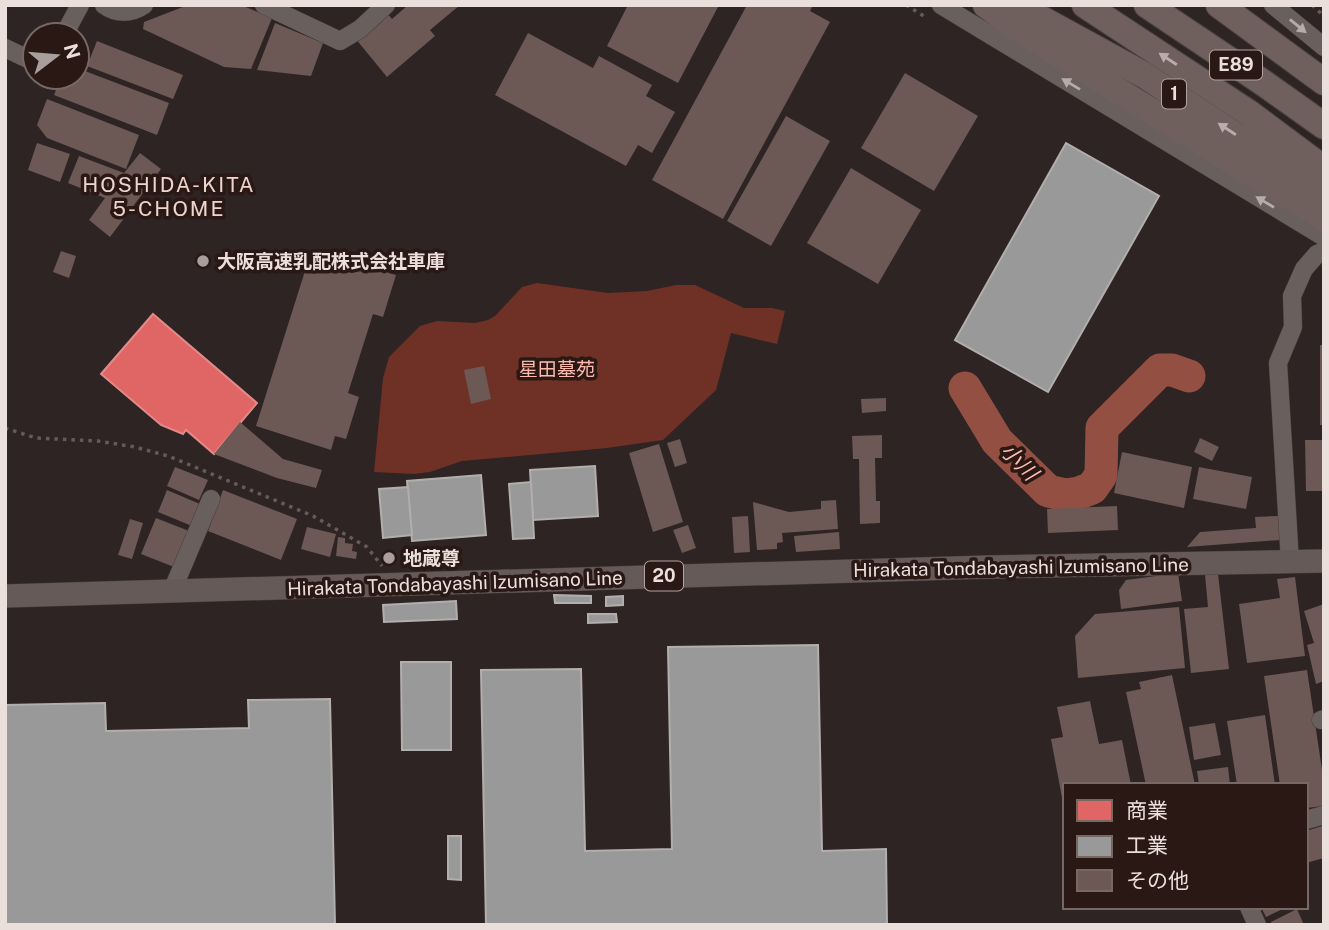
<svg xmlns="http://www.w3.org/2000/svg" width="1329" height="930" viewBox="0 0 1329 930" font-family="'Public Sans','Noto Sans JP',sans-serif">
<rect width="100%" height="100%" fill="#2e2423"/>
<!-- green -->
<path fill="#6f3126" d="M537,283l71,10 39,-2 29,-6h19l49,23h28l13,3 -8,33 -46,-11 -15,57 -53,50 -56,8 -145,13 -32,11 -16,2 -40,-2 9,-94 6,-21 31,-31 17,-5 38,2 13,-3 7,-4 27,-29z"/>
<!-- shops -->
<path fill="#e06666" stroke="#e38a89" stroke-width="2" d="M153,314l104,89 -43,51 -28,-24 -3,4 -22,-9 -60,-51z"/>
<!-- industry -->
<g fill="#999" stroke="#b2aead" stroke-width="2">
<path d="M1066,143l93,53 -111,196 -93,-52z"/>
<path d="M595,466l3,50 -65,4 -3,-50z"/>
<path d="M481,475l5,60 -74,6 -5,-60z"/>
<path d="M531,482l3,56 -21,1 -4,-55z"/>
<path d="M408,487l4,48 -29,3 -4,-49z"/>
<path d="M554,595l37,1v7h-36z"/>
<path d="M623,596v9l-17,1v-9z"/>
<path d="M456,601l1,18 -73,3 -1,-17z"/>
<path d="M588,614h28l1,8 -29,1z"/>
<path d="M818,645l4,206 64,-2 1,76h-401l-5,-255 100,-1 4,182 87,-2 -4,-202z"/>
<path d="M401,662h50v88h-49z"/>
<path d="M330,699l5,226h-330v-220l100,-2 1,28 143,-3 -1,-28z"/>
<path d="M448,836h13v44l-13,-1z"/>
</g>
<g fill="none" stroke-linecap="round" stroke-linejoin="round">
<!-- river -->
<path stroke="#944f43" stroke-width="33" d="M965,388l32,53 51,50 18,4 13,-2 13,-5 9,-13 1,-47 58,-58h12l17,6"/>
</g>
<!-- building -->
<g fill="#6c5855">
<path d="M188,5h53l31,13 -21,51 -27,-2 -81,-38 1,-7z"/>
<path d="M408,5h52l-30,25 5,6 -48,41 -32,-39 31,-26 6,7z"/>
<path d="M628,5h91l-41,78 -71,-37z"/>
<path d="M747,5h66l-3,6 20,11 -107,197 -71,-39z"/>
<path d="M275,23l48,20 -12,33 -54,-6z"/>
<path d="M528,33l65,35 6,-12 53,29 -6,11 29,16 -23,41 -14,-8 -12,21 -131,-71z"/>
<path d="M97,41l86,34 -10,24 -86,-33z"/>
<path d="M77,68l92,35 -12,32 -103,-40 7,-18h16z"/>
<path d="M905,73l73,43 -44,75 -73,-43z"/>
<path d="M47,99l92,36 -13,34 -79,-31 -10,-13z"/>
<path d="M786,116l44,25 -59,105 -44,-25z"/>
<path d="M37,143l33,11 -10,28 -32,-12z"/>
<path d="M140,153l21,16 -51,68 -21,-17 16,-22 -37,-15 11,-27 45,17z"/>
<path d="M851,168l70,42 -43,74 -71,-41z"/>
<path d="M61,251l15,5 -7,22 -16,-6z"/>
<path d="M311,252l51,16 4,-14 24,7 -4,11 10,3 -13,42 -10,-3 -25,79 11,4 -13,42 -11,-3 -4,14 -75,-24z"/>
<rect x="1320" y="345" width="4" height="80"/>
<path d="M484,366l7,33 -20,5 -7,-34z"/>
<path d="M886,398v13l-24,2 -1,-14z"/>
<path d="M240,422l43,37 39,11 -6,18 -39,-10 -63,-24z"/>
<path d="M882,435v23h-7l1,43h4v22l-20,1 -1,-65h-6l-1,-23z"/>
<path d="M1200,438l19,9 -7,14 -18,-9z"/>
<path d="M680,439l7,24 -12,4 -8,-24z"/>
<path d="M1305,440h19v51h-18z"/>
<path d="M659,444l24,78 -30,10 -24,-79z"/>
<path d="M1122,452l70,15 -8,41 -70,-15z"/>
<path d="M175,467l33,13 -9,20 -32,-14z"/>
<path d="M1199,467l53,10 -6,32 -53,-10z"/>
<path d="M167,490l33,14 -8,22 -34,-14z"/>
<path d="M223,490l74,29 -16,41 -73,-29z"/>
<path d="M836,500l2,29 -56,4 1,9 -6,1v6l-20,1 -4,-48 36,10 32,-3v-8z"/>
<path d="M1117,506l1,24 -70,3 -1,-24z"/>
<path d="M748,516l2,36 -16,1 -2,-36z"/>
<path d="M1278,516l2,24 -93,7 13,-15 56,-4 -1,-11z"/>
<path d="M156,518l33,13 -15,36 -33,-13z"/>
<path d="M130,519l13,4 -11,36 -14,-4z"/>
<path d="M688,525l8,23 -14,5 -9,-23z"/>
<path d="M307,527l29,7 -6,23 -29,-8z"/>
<path d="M839,532l1,17 -44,3 -2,-16z"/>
<path d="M338,537l7,1v5l8,1 -1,7 5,1 -1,7 -20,-3z"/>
<path d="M1178,573l4,28 -61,8 -2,-19 7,-10z"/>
<path d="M1218,574l11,95 -38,4 -7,-64 24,-2 -3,-32z"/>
<path d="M1295,577l10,79 -58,7 -8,-59 41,-6 -3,-19z"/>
<path d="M1324,604v77l-8,3 -9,-39 7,-2 -10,-32z"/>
<path d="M1179,607l6,61 -107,10 -3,-42 20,-22z"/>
<path d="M1307,670l17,113v23l-18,2v-23h-26l-16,-109z"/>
<path d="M1172,675l23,110h-49l-20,-93 15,-3 -2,-7z"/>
<path d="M1090,701l9,43 23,-4 9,45h-66v18h-2l-12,-64 12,-2 -6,-30z"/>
<path d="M1265,715l10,70h-38l-10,-64z"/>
<path d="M1215,723l6,32 -27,5 -5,-33z"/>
<path d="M1228,767l2,18h-31l-2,-14z"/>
<path d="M1322,826l2,6v26l-18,5v-32z"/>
<path d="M1261,907h26l-21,10z"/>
<path d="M1297,909l7,16h-32l-1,-3z"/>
</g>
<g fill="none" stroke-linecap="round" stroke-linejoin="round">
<defs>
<g id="minor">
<path d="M104,5c12,9 27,9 40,0"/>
<path d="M264,5l76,36 20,-12 26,-24"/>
<path d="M941,5l383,232"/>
<path d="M1273,5l51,42"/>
<path d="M64,35l16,-30"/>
<path d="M5,48l21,10 9,-3"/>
<path d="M1290,562l-12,-199 15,-36 -1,-31 12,-27 13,-15 7,-3"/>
<path d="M172,591l39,-92"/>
<path d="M1321,720l3,-1"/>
<path d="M1306,820l18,-5"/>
<path d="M1249,907l8,18"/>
</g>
<path id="major" d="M5,596l983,-29 336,-6"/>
<g id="highway">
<path d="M986,5l31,23 307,190"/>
<path d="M1016,5l128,70 149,98 31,22"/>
<path d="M1085,5l164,108 75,56"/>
<path d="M1147,5l118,79 59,42"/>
<path d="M1219,5l105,77"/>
</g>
</defs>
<!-- minor casing -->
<use href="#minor" stroke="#49403e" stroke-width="19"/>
<!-- major casing -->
<use href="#major" stroke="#49403e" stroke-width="24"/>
<!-- highway casing -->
<use href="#highway" stroke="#49403e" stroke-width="28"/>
<!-- path -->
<g stroke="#645b5a" stroke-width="3.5" stroke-dasharray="3.5 5" stroke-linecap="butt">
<path d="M906,5l21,13"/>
<path d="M1312,5l12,11"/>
<path d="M5,428l31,10 62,3 37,6 33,9 145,60 54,31 15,19"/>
</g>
<!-- minor -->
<use href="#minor" stroke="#69605e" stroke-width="18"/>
<!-- major -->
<use href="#major" stroke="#665a58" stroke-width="23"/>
<!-- highway -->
<use href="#highway" stroke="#6f605e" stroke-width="26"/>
</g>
<!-- one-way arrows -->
<defs><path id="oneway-solid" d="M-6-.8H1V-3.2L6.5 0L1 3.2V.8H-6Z" transform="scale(1.75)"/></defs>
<g fill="#b7acaa">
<use href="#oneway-solid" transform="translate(1298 26) rotate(39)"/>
<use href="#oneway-solid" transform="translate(1071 84) rotate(-149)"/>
<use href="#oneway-solid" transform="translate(1265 202) rotate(-149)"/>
</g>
<g fill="#b9acaa">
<use href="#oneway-solid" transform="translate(1168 59) rotate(-147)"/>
<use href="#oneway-solid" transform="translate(1227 129) rotate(-147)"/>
</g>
<!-- markers -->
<g fill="#a99e9b" stroke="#291814" stroke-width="2.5">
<circle cx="203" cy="261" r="7"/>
<circle cx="389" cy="558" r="7"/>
</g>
<g text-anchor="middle" stroke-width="7" stroke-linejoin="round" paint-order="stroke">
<!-- shield labels -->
<g fill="#291814" stroke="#b1a3a0" stroke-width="2">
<rect x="1210" y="50.5" width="52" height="29" rx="5"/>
<rect x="1162" y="79.5" width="24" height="29" rx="5"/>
<rect x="645" y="561.5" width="38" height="29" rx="5"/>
</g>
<g font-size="18" font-weight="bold" fill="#ebdfdc">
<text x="1236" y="71">E89</text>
<text x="1174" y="100">1</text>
<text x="664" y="582">20</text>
</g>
<!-- poi labels -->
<g font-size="19" font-weight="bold" fill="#ebdfdc" stroke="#291814" text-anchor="start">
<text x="217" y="268">大阪高速乳配株式会社車庫</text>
<text x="403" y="565">地蔵尊</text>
</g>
<!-- park labels -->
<g font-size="19" fill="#fcbaae" stroke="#291814">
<text x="557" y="376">星田墓苑</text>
</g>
<!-- street labels -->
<g font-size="19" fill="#ebdfdc" stroke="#291814">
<text transform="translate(1021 567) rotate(-1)" y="7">Hirakata Tondabayashi Izumisano Line</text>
<text transform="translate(455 583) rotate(-2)" y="7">Hirakata Tondabayashi Izumisano Line</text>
</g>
<!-- neighbourhood labels -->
<g font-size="21" letter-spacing="2" fill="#edd4cf" stroke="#291814">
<text x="169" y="192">HOSHIDA-KITA<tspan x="169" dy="24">5-CHOME</tspan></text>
</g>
<!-- water labels -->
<g font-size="21" font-style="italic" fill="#ffbdb0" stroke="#291814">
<text transform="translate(1019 462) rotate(45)" y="7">小川</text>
</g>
</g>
<!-- border -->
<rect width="1329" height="930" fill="none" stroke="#ebdfdc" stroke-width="14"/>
<!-- legend -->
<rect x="1063" y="783" width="245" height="126" fill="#291814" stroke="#776864" stroke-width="2"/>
<rect x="1077" y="800" width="35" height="21" fill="#e06666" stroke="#776864" stroke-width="2"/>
<text x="1126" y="818" font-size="21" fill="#ebdfdc">商業</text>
<rect x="1077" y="836" width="35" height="21" fill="#999999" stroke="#776864" stroke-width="2"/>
<text x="1126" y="853" font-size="21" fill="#ebdfdc">工業</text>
<rect x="1077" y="870" width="35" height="21" fill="#6c5855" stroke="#776864" stroke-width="2"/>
<text x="1126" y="888" font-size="21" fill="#ebdfdc">その他</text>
<!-- north arrow -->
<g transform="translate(56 56) rotate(74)"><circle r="33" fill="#291814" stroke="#776864" stroke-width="2"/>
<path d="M0-5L12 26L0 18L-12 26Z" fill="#a99e9b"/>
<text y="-10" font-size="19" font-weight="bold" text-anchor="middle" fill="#ebdfdc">N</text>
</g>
</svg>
